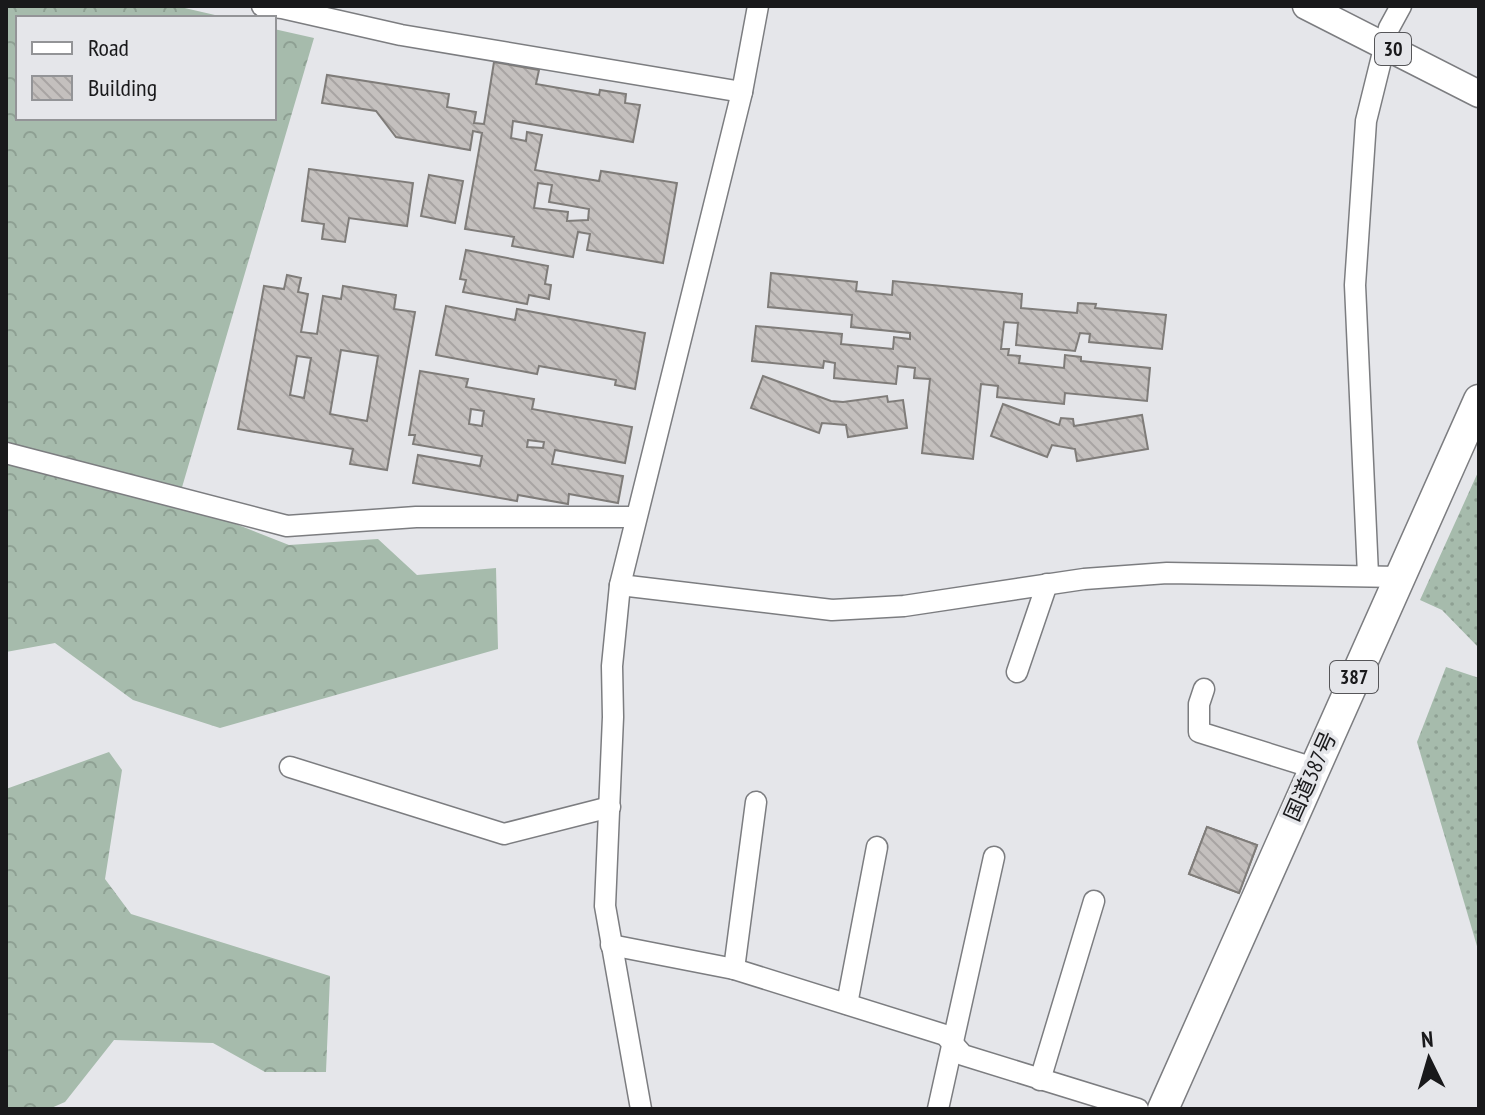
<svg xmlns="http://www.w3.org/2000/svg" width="1485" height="1115" viewBox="0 0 1485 1115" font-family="'PT Sans Narrow','Noto Sans JP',sans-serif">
<defs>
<pattern id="grass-dots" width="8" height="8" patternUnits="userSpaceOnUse" patternTransform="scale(2)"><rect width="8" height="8" fill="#a6bbac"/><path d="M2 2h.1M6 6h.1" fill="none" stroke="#8ea093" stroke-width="1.8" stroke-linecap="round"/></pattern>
<pattern id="forest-crowns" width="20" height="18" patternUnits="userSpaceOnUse" patternTransform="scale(2)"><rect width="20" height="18" fill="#a6bbac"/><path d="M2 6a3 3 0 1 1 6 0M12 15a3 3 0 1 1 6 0" fill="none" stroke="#8ea093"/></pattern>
<pattern id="building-back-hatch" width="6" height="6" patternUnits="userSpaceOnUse" patternTransform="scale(2)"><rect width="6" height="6" fill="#c4c0be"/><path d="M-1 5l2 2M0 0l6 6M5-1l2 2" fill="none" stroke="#a8a4a3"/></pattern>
</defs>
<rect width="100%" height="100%" fill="#e5e6ea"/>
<!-- grass -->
<g fill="url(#grass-dots)">
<path d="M1479,470v178l-37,-38 -22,-10z"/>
<path d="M1446,667l33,11v275l-62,-211z"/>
</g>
<!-- forest -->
<g fill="url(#forest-crowns)">
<path d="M6,6h170l52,12h-210v100h256v-89l40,9 -136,463 111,44 89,-6 39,36 79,-7 2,81 -278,79 -87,-28 -78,-57 -49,9z"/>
<path d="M109,752l13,18 -17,109 26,35 199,62 -4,96h-61l-52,-29 -99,-3 -49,62 -16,7h-43v-320z"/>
</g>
<!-- building -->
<g fill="url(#building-back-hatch)" stroke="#7f7c79" stroke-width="2" fill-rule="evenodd">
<path d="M494,62l45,8 -3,14 63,11 1,-5 26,4 -1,9 15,2 -7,37 -120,-21 -2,17 15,3 1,-9 15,3 -7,35 64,11 2,-10 76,12 -14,80 -76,-13 3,-16 -12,-2 -5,25 -61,-11 2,-9 -49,-8 17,-96 -9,-2 -3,19 -74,-13 -20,-26 -54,-8 5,-28 122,19 -2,13 29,5 -2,11 10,1zM538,183l14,2 -3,17 40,7 -1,11 -21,1 1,-9 -34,-4z"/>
<path d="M309,169l104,14 -6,43 -58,-8 -4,24 -23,-3 2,-15 -22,-3z"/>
<path d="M429,175l34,6 -8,42 -34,-7z"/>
<path d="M466,250l82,16 -3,18 6,1 -2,14 -20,-4 -2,9 -64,-12 3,-12 -6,-1z"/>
<path d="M771,273l86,9 -1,9 36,4 1,-14 129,13 -1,14 56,5 1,-10 18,1 -1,4 71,7 -4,34 -73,-7 1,-8 -10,-1 -5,18 -59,-6 2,-22 -14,-1 -3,27h8l-1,6 12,1 -1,7 45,5 1,-13 16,2v4l69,7 -3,33 -82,-8 -1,11 -67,-7 1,-11 -17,-2 -8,75 -51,-6 8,-74 -16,-1 1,-10 -17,-2 -2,18 -62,-6 1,-15 -11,-2 -1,7 -71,-7 4,-35 86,8 -1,10 52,5 1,-12 16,2v-6l-59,-6 1,-12 -84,-8z"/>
<path d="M287,275l14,3 -3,14 10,2 -7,38 16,2 6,-38 18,3 2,-13 53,9 -2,14 21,3 -28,158 -37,-6 3,-15 -115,-20 26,-143 20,3zM341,350l37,6 -11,65 -37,-7zM297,356l14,2 -7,40 -14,-3z"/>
<path d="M446,306l69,14 2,-11 128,24 -10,56 -20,-4 1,-5 -77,-14 -2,8 -101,-19z"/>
<path d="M420,371l48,8 -2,8 68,12 -2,10 100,18 -7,36 -70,-13 -3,14 71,12 -5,27 -49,-9 -1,10 -50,-9 -1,6 -104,-18 5,-28 62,11 2,-10 -69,-12 2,-9h-6zM471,409l13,2 -2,15 -13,-2zM528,440l16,2 -1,6 -16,-1z"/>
<path d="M763,376l68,25 12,1 44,-6 1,6 15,-2 4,28 -59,9 -2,-12 -24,-2 -3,10 -68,-25z"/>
<path d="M1003,404l56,21 2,-7 12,1 1,7 68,-11 6,34 -71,12 -2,-12 -23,-4 -5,12 -56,-21z"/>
<path d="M1207,827l50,18 -18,48 -50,-19z"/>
<path d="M1207,827l50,18 -18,48 -50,-19z"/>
</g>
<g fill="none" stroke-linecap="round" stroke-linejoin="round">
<defs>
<g id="minor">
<path d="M262,6l20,2 119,27 341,57"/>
<path d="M6,453l281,73 129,-9h220"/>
<path d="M1368,575l-13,-290 11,-164 23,-93 12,-22"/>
<path d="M620,585l212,25 72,-4 180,-27 83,-6 232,4"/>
<path d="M1017,672l30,-88"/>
<path d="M1204,689l-5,15v28l115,36"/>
<path d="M290,767l214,67 106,-27"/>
<path d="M611,945l123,24 211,66 18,20 175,54"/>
<path d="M734,969l22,-167"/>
<path d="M847,1004l30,-157"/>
<path d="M1040,1080l54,-179"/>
<path d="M641,1109l-36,-203 8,-189 -1,-51 8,-81 122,-493 16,-86"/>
<path d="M938,1109l56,-252"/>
</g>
<path id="major" d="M1306,6l173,88"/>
<path id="highway" d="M1163,1109l316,-709"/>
</defs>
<!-- minor casing -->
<use href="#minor" stroke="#7c7d80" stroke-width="23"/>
<!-- major casing -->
<use href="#major" stroke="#7c7d80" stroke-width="29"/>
<!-- highway casing -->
<use href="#highway" stroke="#7c7d80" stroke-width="33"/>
<!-- minor -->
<use href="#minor" stroke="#fff" stroke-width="20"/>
<!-- major -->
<use href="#major" stroke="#fff" stroke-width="26"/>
<!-- highway -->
<use href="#highway" stroke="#fff" stroke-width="30"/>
</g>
<g text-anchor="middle" stroke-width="7" stroke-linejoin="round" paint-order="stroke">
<!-- shield labels -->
<g fill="#e5e6ea" stroke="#565659" stroke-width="2">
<rect x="1375" y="33" width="36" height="32" rx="6"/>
<rect x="1330" y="661" width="48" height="32" rx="6"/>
</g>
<g font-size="20" font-weight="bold" fill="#19191b">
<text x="1393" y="56">30</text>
<text x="1354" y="684">387</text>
</g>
<!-- street labels -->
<g font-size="22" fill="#19191b" stroke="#e5e6ea">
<text transform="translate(1310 776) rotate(-66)" y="8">国道387号</text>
</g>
</g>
<!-- border -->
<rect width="1485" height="1115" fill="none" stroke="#19191b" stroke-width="16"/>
<!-- legend -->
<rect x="16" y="16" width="260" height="104" fill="#e5e6ea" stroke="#939497" stroke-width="2"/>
<rect x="32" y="42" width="40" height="12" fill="#ffffff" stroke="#939497" stroke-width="2"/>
<text x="88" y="56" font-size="24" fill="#19191b">Road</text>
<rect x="32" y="76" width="40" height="24" fill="url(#building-back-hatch)" stroke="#939497" stroke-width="2"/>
<text x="88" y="96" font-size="24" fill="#19191b">Building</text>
<!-- north arrow -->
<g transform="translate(1429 1059) rotate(355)" stroke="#e5e6ea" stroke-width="6" paint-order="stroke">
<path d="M0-6L14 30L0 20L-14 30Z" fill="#19191b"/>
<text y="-12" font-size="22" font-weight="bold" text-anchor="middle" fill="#19191b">N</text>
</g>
</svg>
